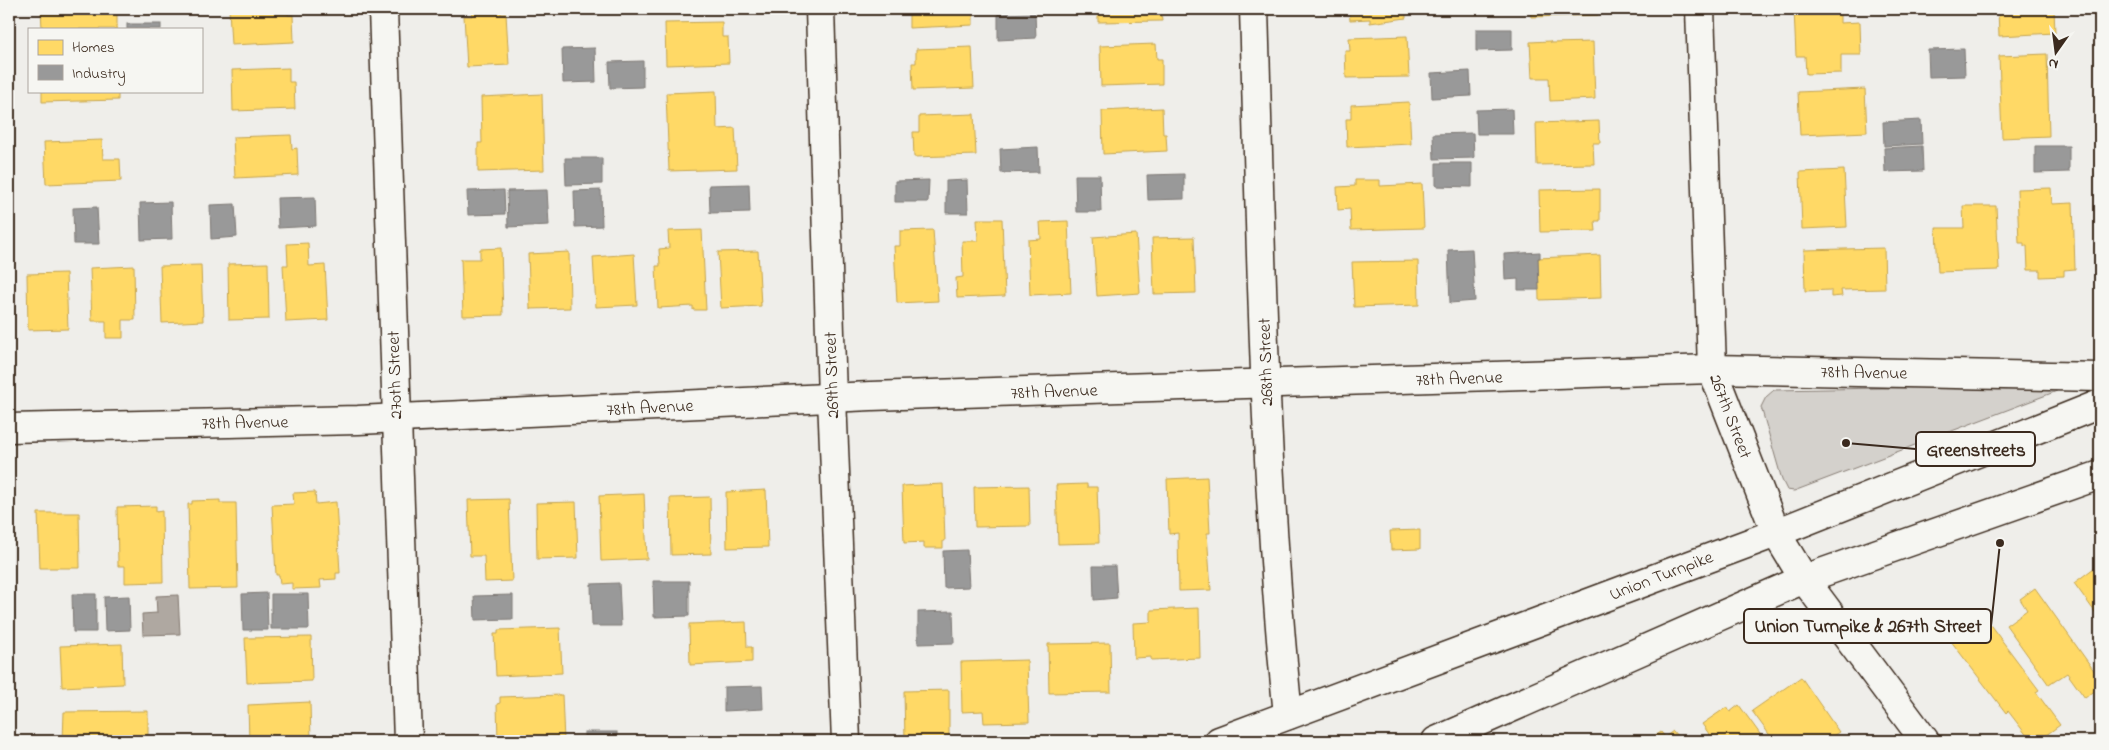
<svg xmlns="http://www.w3.org/2000/svg" width="2109" height="750" viewBox="0 0 2109 750" font-family="'Indie Flower',sans-serif">
<rect width="100%" height="100%" fill="#efeeea"/>
<filter id="ink" filterUnits="userSpaceOnUse"><feTurbulence type="fractalNoise" baseFrequency=".02" numOctaves="2"/><feDisplacementMap in="SourceGraphic" scale="10" xChannelSelector="R" yChannelSelector="G"/><feConvolveMatrix kernelMatrix="1 2 1 2 8 2 1 2 1" color-interpolation-filters="sRGB"/></filter>
<g filter="url(#ink)">
<!-- green -->
<path fill="#d4d1cc" stroke="#887e75" d="M2040,385l17,1v5l-263,100 -7,-1 -5,-10 -21,-73 5,-10 8,-7z"/>
<!-- water -->
<path fill="#afa8a1" stroke="#81766d" d="M178,595l2,39 -37,1 -1,-21 15,-1 -1,-17z"/>
<!-- homes -->
<g fill="#ffd966" stroke="#c4a450">
<path d="M41,9h76v20h-75z"/>
<path d="M229,9h59v6h5l1,27 -63,3z"/>
<path d="M471,9h30v5h5l3,51 -42,2 -3,-51h8z"/>
<path d="M909,9h64v16l-64,3z"/>
<path d="M1098,9h63l1,12 -64,1z"/>
<path d="M1343,9h63v9l-36,5v-4l-20,1 -1,-8h-6z"/>
<path d="M1530,9h67l1,6 -67,2z"/>
<path d="M1794,9h46v14l20,-1 1,33h-20v18l-35,1 -1,-18h-9z"/>
<path d="M1998,9h56l1,24 -56,3z"/>
<path d="M722,22v15h6l1,26 -63,2 -1,-42z"/>
<path d="M1407,36l2,41 -63,1 -1,-27h5l-1,-13z"/>
<path d="M1550,41l1,2 42,-1 2,57 -45,2 -1,-23h-17l-2,-36z"/>
<path d="M1156,44l1,15h5v25l-61,2 -1,-40z"/>
<path d="M972,47l2,41 -61,2 -1,-27h4v-14z"/>
<path d="M2047,54l2,82 -47,2 -3,-82z"/>
<path d="M289,68v14h5l1,27 -62,2 -1,-41z"/>
<path d="M1865,89l2,43 -67,3 -2,-43z"/>
<path d="M42,91h76v9l-76,2z"/>
<path d="M716,91l1,38 18,-1 2,41 -68,2 -3,-78z"/>
<path d="M542,94l2,76 -66,2v-29h4l-1,-46z"/>
<path d="M1409,102l2,42 -64,3 -1,-28h5v-14z"/>
<path d="M1162,108l1,26h3l1,17 -64,3 -1,-43z"/>
<path d="M974,114l2,41 -62,2 -1,-25h6v-16z"/>
<path d="M1599,121l1,22h-7l1,21 -57,1 -1,-42z"/>
<path d="M291,135l1,14 5,-1 1,27 -63,3 -2,-41z"/>
<path d="M102,140l1,19h17l1,22 -75,3 -2,-42z"/>
<path d="M1844,170l3,57 -45,2 -2,-57z"/>
<path d="M1355,180h25v6l42,-2 2,44 -73,2 -1,-21 -12,1 -1,-23 18,-1z"/>
<path d="M2051,188l1,16 21,-1 2,66 -11,1v6l-24,1v-7h-12l-1,-24h-3v-3h-5l-2,-54z"/>
<path d="M1600,189v32h-5l1,10 -56,1 -1,-42z"/>
<path d="M1963,206h33l3,64 -61,2 -2,-44h28z"/>
<path d="M977,219h25l3,77 -48,2 -1,-20 7,-1 -1,-36h16z"/>
<path d="M1068,221l3,72 -41,2 -2,-55 13,-1 -1,-17z"/>
<path d="M702,230l4,80h-13v-4l-35,2 -2,-42h4l-1,-17 10,-1 -1,-17z"/>
<path d="M933,230l5,71 -41,2 -3,-57h6v-15z"/>
<path d="M1136,234l4,59 -43,3 -4,-59z"/>
<path d="M1194,237l2,56 -42,1 -2,-56z"/>
<path d="M308,243l1,23 16,-1 3,55 -42,2 -3,-57h5l-1,-21z"/>
<path d="M501,248l2,67 -40,1 -2,-57h19v-10z"/>
<path d="M1884,248l1,41 -44,1 1,6 -11,1v-7l-26,1 -1,-41z"/>
<path d="M758,251l3,55 -40,2 -3,-56z"/>
<path d="M569,252l1,56 -40,1 -2,-55z"/>
<path d="M634,254l3,51 -41,2 -3,-50z"/>
<path d="M1600,255l1,43 -62,2 -1,-42z"/>
<path d="M1418,261l1,44 -65,2 -2,-45z"/>
<path d="M268,263l1,56 -40,1 -1,-56z"/>
<path d="M201,265l2,56 -41,2 -2,-57z"/>
<path d="M134,266l1,54h-12v18h-17v-17h-14l-2,-53z"/>
<path d="M66,273l2,56 -40,1 -1,-56z"/>
<path d="M1207,477l3,56h-3l4,57 -32,1 -1,-58 -9,1 -2,-55z"/>
<path d="M943,484l2,57h-2v7h-19v-6l-20,1 -2,-57z"/>
<path d="M1087,484v3h10l2,56 -41,1 -2,-59z"/>
<path d="M1029,486l1,40 -55,1 -1,-40z"/>
<path d="M766,490l2,57 -41,1 -1,-56z"/>
<path d="M315,492l1,12 20,-2 4,71h-4v6l-16,1 1,8 -29,1v-6l-12,1 -1,-9h-3l-4,-70 22,-1 -1,-11z"/>
<path d="M644,494l3,65 -46,2 -2,-65z"/>
<path d="M710,497l1,57 -40,1 -1,-57z"/>
<path d="M509,499l3,82 -27,1 -1,-26h-14l-2,-56z"/>
<path d="M220,500v3h16l2,85 -48,1 -2,-85h4v-3z"/>
<path d="M576,502l2,56 -41,1 -1,-56z"/>
<path d="M156,506v6l6,-1 1,71 -38,1v-17h-7l-1,-59z"/>
<path d="M38,513h41l1,55h-40z"/>
<path d="M1420,530v19l-29,1 -1,-19z"/>
<path d="M2098,565l2,3v51l-26,-36z"/>
<path d="M2035,588l65,91v8l-15,11 -18,-25 -18,12 -43,-60 21,-15 -7,-11z"/>
<path d="M1199,608l1,50 -49,2v-3l-17,1 -1,-35 18,-1v-12z"/>
<path d="M1982,614l57,76 -3,2 24,33 -22,16h-7l-23,-30 -2,2 -62,-81 24,-17 5,5z"/>
<path d="M746,622l1,25h5v15l-62,3 -1,-41z"/>
<path d="M560,628l2,45 -66,3 -2,-42h4v-4z"/>
<path d="M311,637l1,44 -65,2 -2,-45z"/>
<path d="M1110,643l1,49 -62,1 -1,-49z"/>
<path d="M122,644l1,40 -61,3 -2,-41z"/>
<path d="M1027,660l2,62 -45,1 -1,-12 -21,1 -1,-50z"/>
<path d="M1801,677l38,55 -14,9h-51l-22,-30z"/>
<path d="M949,690v51h-44l-1,-50z"/>
<path d="M562,695l2,46h-66l-1,-37 3,-1v-6z"/>
<path d="M310,702l1,39h-62l-1,-36z"/>
<path d="M1739,705l26,36h-51l-12,-17 25,-17 3,5z"/>
<path d="M148,711v30h-85l1,-29z"/>
<path d="M1673,731l8,10h-33l13,-9 4,5z"/>
</g>
<!-- industry -->
<g fill="#999" stroke="#7d7874">
<path d="M1035,13l1,25 -38,2v-26z"/>
<rect x="127" y="24" width="34" height="5"/>
<path d="M1476,29h36v21l-36,1z"/>
<path d="M595,48l1,34 -33,1 -1,-34z"/>
<path d="M1964,49l1,27 -36,1 -1,-27z"/>
<path d="M643,61v26l-33,1 -1,-26z"/>
<path d="M1470,71l1,25 -39,2 -1,-25z"/>
<path d="M1512,109l1,25h-36l-1,-24z"/>
<path d="M1921,120l1,24 -38,2 -1,-24z"/>
<path d="M1473,133l1,25 -40,1 -1,-25z"/>
<path d="M1922,146l1,25 -38,1 -1,-24z"/>
<path d="M2035,146h34v26l-34,1z"/>
<path d="M1038,147l1,25 -38,1 -1,-24z"/>
<path d="M565,158h37v26l-36,1z"/>
<path d="M1436,163h36v24l-36,-1z"/>
<path d="M1184,174v25l-36,1 -1,-25z"/>
<path d="M1075,175h25l1,37h-25z"/>
<path d="M929,180l-1,22h-33v-21z"/>
<path d="M967,180l1,33h-22v-32z"/>
<path d="M749,184l1,28 -40,1 -1,-28z"/>
<path d="M504,190l1,24 -37,1 -1,-24z"/>
<path d="M547,190l2,35 -41,2 -1,-36z"/>
<path d="M601,190l1,36 -27,1 -1,-36z"/>
<path d="M315,197l1,29 -38,2 -1,-30z"/>
<path d="M171,202l1,37 -31,1 -1,-37z"/>
<path d="M235,204l2,33 -26,2 -1,-34z"/>
<path d="M97,207l2,37h-25l-1,-36z"/>
<path d="M1472,249l3,52 -25,2 -2,-53z"/>
<path d="M1540,252v6h-2l1,32h-21v-11l-13,1 -1,-26z"/>
<path d="M967,550l2,37 -25,1 -1,-37z"/>
<path d="M1093,566h22l2,32 -23,2z"/>
<path d="M653,581h36v35l-35,1z"/>
<path d="M619,583l2,43h-29l-1,-42z"/>
<path d="M267,593l1,37h-25l-1,-36z"/>
<path d="M72,594h24v38h-23z"/>
<path d="M271,594h37l1,35h-38z"/>
<path d="M513,595v24l-38,1 -1,-24z"/>
<path d="M129,596l1,34 -25,1 -1,-34z"/>
<path d="M953,611l1,32 -36,1v-32z"/>
<path d="M762,686l1,23 -39,2v-24z"/>
<rect x="584" y="732" width="33" height="9"/>
</g>
<g fill="none" stroke-linecap="round" stroke-linejoin="round">
<defs>
<g id="street">
<path d="M383,9l25,732"/>
<path d="M820,9l12,389 14,343"/>
<path d="M1254,9c7,235 10,472 34,706"/>
<path d="M1700,9l12,360 64,164 28,46 121,162"/>
<path d="M9,428l349,-8 513,-24 841,-27 388,8"/>
</g>
<g id="primary">
<path d="M1219,741l557,-208 324,-129"/>
<path d="M1436,741l368,-162 296,-104"/>
</g>
</defs>
<!-- street casing -->
<use href="#street" stroke="#3b2a1e" stroke-width="31"/>
<!-- primary casing -->
<use href="#primary" stroke="#3b2a1e" stroke-width="31"/>
<!-- street -->
<use href="#street" stroke="#f6f6f2" stroke-width="28"/>
<!-- primary -->
<use href="#primary" stroke="#f6f6f2" stroke-width="28"/>
</g>
</g>
<g text-anchor="middle" stroke-width="5" stroke-linejoin="round" paint-order="stroke">
<!-- street labels -->
<g font-size="18" fill="#3b2a1e" stroke="#f6f6f2">
<text transform="translate(1265 362) rotate(-92)" y="6">268th Street</text>
<text transform="translate(1864 372) rotate(1)" y="6">78th Avenue</text>
<text transform="translate(394 375) rotate(-92)" y="6">270th Street</text>
<text transform="translate(831 375) rotate(-92)" y="6">269th Street</text>
<text transform="translate(1459 378) rotate(-2)" y="6">78th Avenue</text>
<text transform="translate(1054 391) rotate(-2)" y="6">78th Avenue</text>
<text transform="translate(650 407) rotate(-3)" y="6">78th Avenue</text>
<text transform="translate(1731 416) rotate(69)" y="6">267th Street</text>
<text transform="translate(245 422) rotate(-1)" y="6">78th Avenue</text>
<text transform="translate(1661 575) rotate(-21)" y="6">Union Turnpike</text>
</g>
</g>
<!-- callouts -->
<path fill="none" stroke="#3b2a1e" stroke-width="2" d="M1846 443L1916 449M2000 543L1991 626"/>
<g fill="#3b2a1e" stroke="#f6f6f2" stroke-width="2">
<circle cx="1846" cy="443" r="5"/>
<circle cx="2000" cy="543" r="5"/>
</g>
<g fill="#f6f6f2" stroke="#3b2a1e" stroke-width="2">
<rect x="1916" y="432" width="119" height="34" rx="5"/>
<rect x="1744" y="609" width="247" height="34" rx="5"/>
</g>
<g font-size="19" text-anchor="middle" font-weight="bold" fill="#3b2a1e">
<text x="1976" y="456">Greenstreets</text>
<text x="1868" y="632">Union Turnpike &amp; 267th Street</text>
</g>
<!-- margin -->
<rect width="2109" height="750" fill="none" stroke="#f6f6f2" stroke-width="30"/>
<rect x="15" y="15" width="2079" height="720" fill="none" stroke="#3b2a1e" stroke-width="2" filter="url(#ink)"/>
<!-- legend -->
<rect x="28" y="28" width="175" height="65" fill="#f6f6f2" stroke="#aba49d"/>
<rect x="38" y="40" width="25" height="15" fill="#ffd966" stroke="#aba49d"/>
<text x="72" y="52" font-size="15" fill="#3b2a1e">Homes</text>
<rect x="38" y="65" width="25" height="15" fill="#999999" stroke="#aba49d"/>
<text x="72" y="78" font-size="15" fill="#3b2a1e">Industry</text>
<!-- north arrow -->
<g transform="translate(2056 52) rotate(194)" stroke="#f6f6f2" stroke-width="4" paint-order="stroke">
<path d="M0-4L9 19L0 12L-9 19Z" fill="#3b2a1e"/>
<text y="-8" font-size="14" font-weight="bold" text-anchor="middle" fill="#3b2a1e">N</text>
</g>
</svg>
